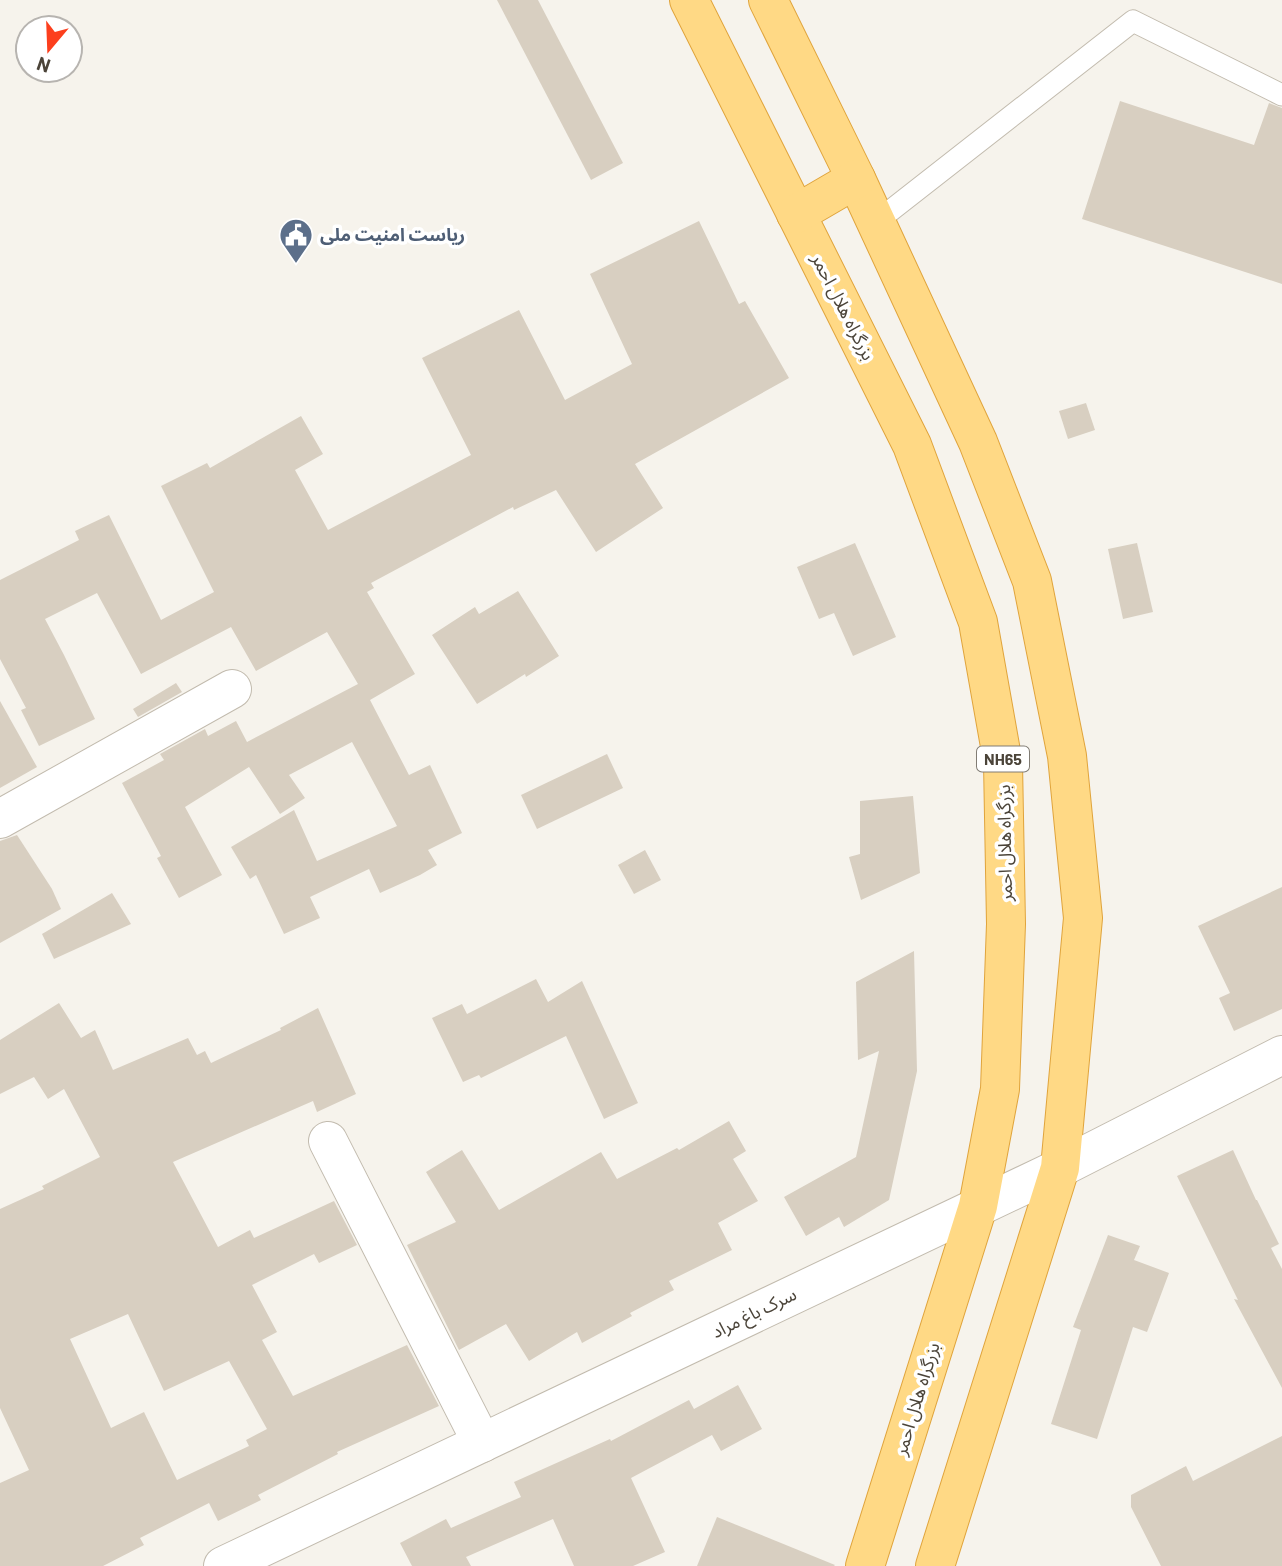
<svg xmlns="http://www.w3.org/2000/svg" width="1282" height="1566" viewBox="0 0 1282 1566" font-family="Barlow,'Noto Sans Arabic',sans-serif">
<rect width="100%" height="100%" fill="#f6f3ec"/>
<!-- building -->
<g fill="#d8cfc1" fill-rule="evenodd">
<path d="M497,0h41l85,163 -32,17z"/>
<path d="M1120,101l134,44 15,-42 13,5v176l-200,-65z"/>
<path d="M699,221l40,83 6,-3 44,77 -154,86 28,44 -67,44 -40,-62 -42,20 -1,-3 -142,76 3,5 -7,4 48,82 -45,26 39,75 21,-10 32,68 -34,17 9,15 -17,10 -40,18 -11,-24 -59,28 10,21 -36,16 -28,-59 -6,4 -19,-32 63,-37 23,51 80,-35 -45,-84 -63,33 16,23 -25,16 -31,-47 -64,40 37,68 -43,23 -22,-40 4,-2 -39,-73 42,-23 -4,-6 45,-25 3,7 28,-15 11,21 111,-58 -31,-52 -71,39 -25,-44 -90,47 -44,-81 -52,26 19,36 31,64 -56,27 -18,-36 5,-2 -26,-49v-79l79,-40 -4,-9 34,-16 52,105 53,-28 -53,-106 46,-23 3,5 91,-52 22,38 -28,16 33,60 143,-75 -49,-97 97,-48 46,90 67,-36 -42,-90z"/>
<path d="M1086,403l9,27 -27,9 -9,-28z"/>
<path d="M855,543l41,94 -43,19 -19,-43 -15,6 -22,-52z"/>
<path d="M1137,543l16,69 -30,7 -15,-70z"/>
<path d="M518,591l41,65 -33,21 -1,-3 -48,30 -45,-69 43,-28 4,7z"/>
<path d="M176,683l6,9 -44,25 -5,-8z"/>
<path d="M0,701l37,66 -37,21z"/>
<path d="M607,754l16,34 -86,41 -16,-34z"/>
<path d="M913,796l7,77 -59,27 -12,-43 11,-3v-53z"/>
<path d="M17,835l35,54 9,20 -61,34v-102z"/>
<path d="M645,850l16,30 -27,14 -16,-29z"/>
<path d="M1282,887v122l-48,22 -15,-33 11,-5 -32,-67z"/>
<path d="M112,893l19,31 -77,35 -12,-25z"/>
<path d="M914,951l3,120 -28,129 -45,27 -5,-10 -33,19 -22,-39 72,-40 23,-106 -21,9 -2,-78z"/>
<path d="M536,979l12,23 34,-21 56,122 -34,16 -38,-83 -85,42 -2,-3 -16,7 -31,-64 30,-14 5,10z"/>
<path d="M59,1003l22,35 14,-8 18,40 75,-32 9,17 8,-4 6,12 70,-33 -1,-2 38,-20 38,86 -39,18 -4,-11 -140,61 45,85 32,-17 4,8 80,-37 23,44 -38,18 -5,-9 -62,31 25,47 -15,8 31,56 114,-51 32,61 -102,46 1,2 -80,41 3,5 -43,21 -9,-18 -69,35 4,7 -41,21h-103v-83l29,-13 -29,-62v-199l44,-20 -2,-3 58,-29 -36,-68 -16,10 -14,-22 -34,17v-54zM128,1314l36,77 65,-30 38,68 -21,11 3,6 -72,34 -33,-68 -33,16 -41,-89z"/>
<path d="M729,1121l17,30 -13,8 25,42 -40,22 14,27 -63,31 5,9 -44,23 2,3 -50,27 -5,-11 -48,29 -23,-37 -47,26 -52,-105 49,-23 -30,-50 36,-22 37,60 102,-58 16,27 60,-31 2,2z"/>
<path d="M1233,1150l23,50h1l22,44 -8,4 11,21v119l-48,-89 4,1 -61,-124z"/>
<path d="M1108,1235l32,11 -6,14 35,13 -22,59 -14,-5 -36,112 -46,-15 30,-94 -8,-3z"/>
<path d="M738,1385l24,44 -41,22 -9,-16 -81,43 34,74 -32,14h-59l-21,-47 -87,38 5,9h-59l-12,-23 46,-24 5,9 70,-31 -7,-15 96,-43 1,2 78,-41 5,9z"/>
<path d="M1282,1436v130h-121l-30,-59v-12l55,-29 7,15z"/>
<path d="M717,1517l118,48 -1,1h-137z"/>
</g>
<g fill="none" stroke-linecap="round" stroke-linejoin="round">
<defs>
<path id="service" d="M876,222l257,-201 149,74"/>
<g id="minor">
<path d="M0,819l232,-130"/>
<path d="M328,1141l154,302"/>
</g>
<path id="tertiary" d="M223,1566l837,-398 222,-113"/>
<g id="trunk">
<path d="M689,0l223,445 66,177 25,141 3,161 -6,165 -22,117 -113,360"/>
<path d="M768,0l88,179 122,263 54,139 35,175 16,162 -23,250 -125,398"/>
<path d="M796,214l60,-35"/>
</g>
</defs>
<!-- service casing -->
<use href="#service" stroke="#c2bbae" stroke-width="23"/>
<!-- minor casing -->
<use href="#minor" stroke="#c2bbae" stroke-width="40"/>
<!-- tertiary casing -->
<use href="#tertiary" stroke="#c2bbae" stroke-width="40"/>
<!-- trunk casing -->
<use href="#trunk" stroke="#e0a43c" stroke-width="40"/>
<!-- service -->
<use href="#service" stroke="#fff" stroke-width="21"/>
<!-- minor -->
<use href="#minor" stroke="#fff" stroke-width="38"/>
<!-- tertiary -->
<use href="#tertiary" stroke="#fff" stroke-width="38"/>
<!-- trunk -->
<use href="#trunk" stroke="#ffd985" stroke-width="38"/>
</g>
<!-- icons -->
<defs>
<symbol id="civic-pin" viewBox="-11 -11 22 30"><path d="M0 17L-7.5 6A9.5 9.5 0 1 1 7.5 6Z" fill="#5c6f8a" stroke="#fff"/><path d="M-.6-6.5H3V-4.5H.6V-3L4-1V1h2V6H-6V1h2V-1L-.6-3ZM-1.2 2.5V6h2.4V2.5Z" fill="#fff"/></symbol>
</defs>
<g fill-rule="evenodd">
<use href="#civic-pin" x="277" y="216" width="38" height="52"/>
</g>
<g text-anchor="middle" stroke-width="7" stroke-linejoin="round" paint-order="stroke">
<!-- shield labels -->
<rect fill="#fff" stroke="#817c74" stroke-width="2" x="977" y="746.5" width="52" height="25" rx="5"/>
<g font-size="16" font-weight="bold" fill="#4b4439">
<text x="1003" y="765">NH65</text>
</g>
<!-- service labels -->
<g font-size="18" font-weight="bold" fill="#4e5e75" stroke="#fff" text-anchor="start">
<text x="320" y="241">ریاست امنیت ملی</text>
</g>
<!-- street labels -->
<g font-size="18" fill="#4b4439" stroke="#fff">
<text transform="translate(843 307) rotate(63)" y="6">بزرگراه هلال احمر</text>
<text transform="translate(1005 843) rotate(-91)" y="6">بزرگراه هلال احمر</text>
<text transform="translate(754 1313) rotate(-26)" y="6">سرک باغ مراد</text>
<text transform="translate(917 1399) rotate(-73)" y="6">بزرگراه هلال احمر</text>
</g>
</g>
<!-- north arrow -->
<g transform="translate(49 49) rotate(199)"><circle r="33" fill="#ffffff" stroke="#b7b4b0" stroke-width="2"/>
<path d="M0-5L12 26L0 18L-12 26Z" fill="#fc3f1d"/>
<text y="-10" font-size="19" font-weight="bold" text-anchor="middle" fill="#4b4439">N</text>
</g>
</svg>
